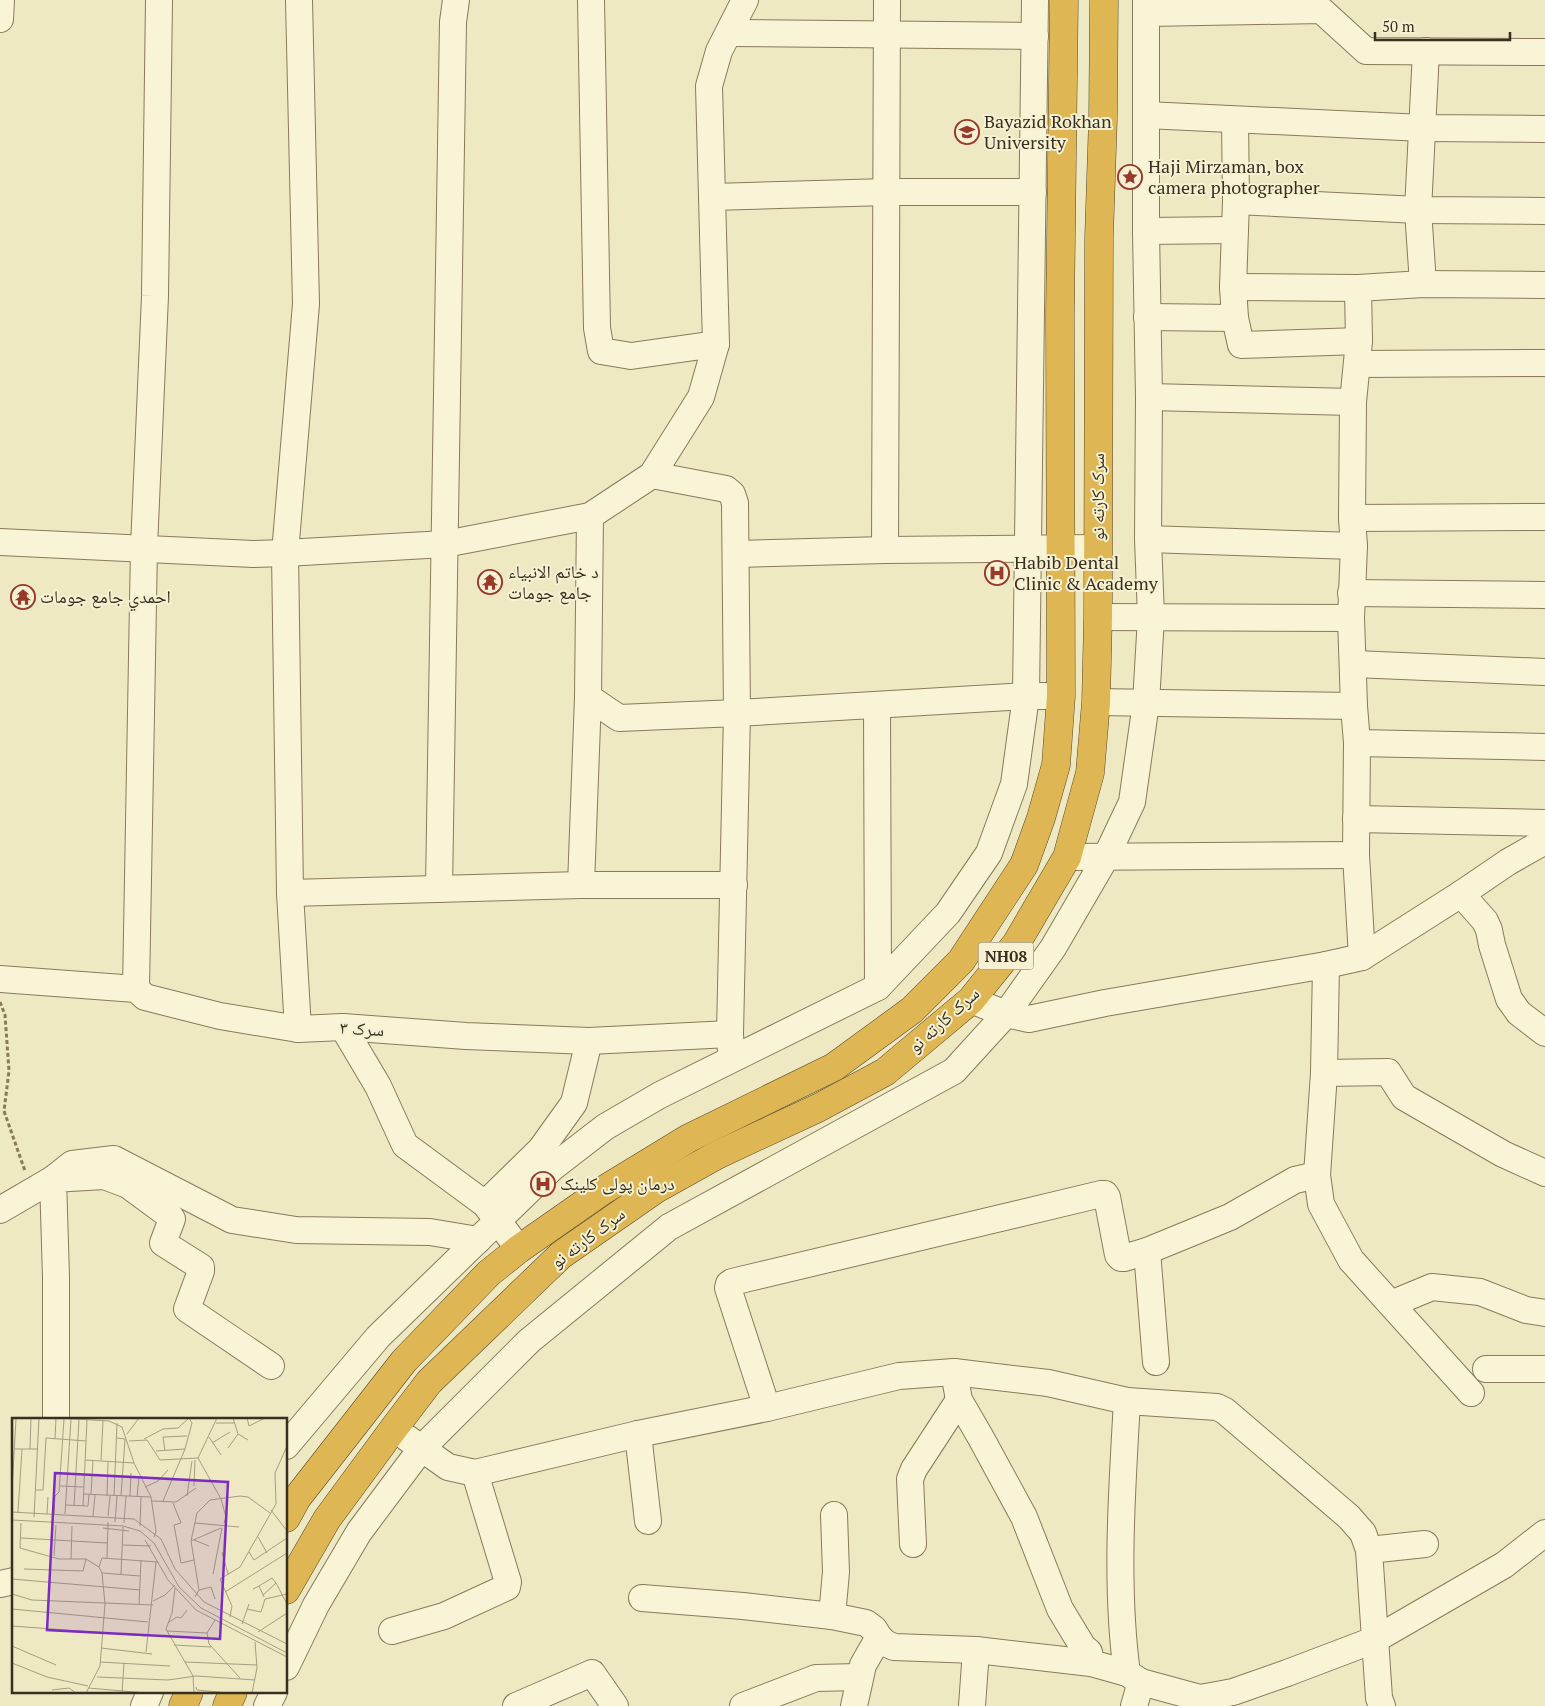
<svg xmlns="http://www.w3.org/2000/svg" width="1545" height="1706" viewBox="0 0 1545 1706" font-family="'PT Serif','Noto Naskh Arabic',serif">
<rect width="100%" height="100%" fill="#eee8c3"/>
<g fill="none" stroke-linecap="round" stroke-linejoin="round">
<defs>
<g id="minor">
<path d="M591,0l6,328 4,23 30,5 85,-12"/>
<path d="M1146,13l175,-3 45,41 179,1"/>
<path d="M0,19l1,-19"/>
<path d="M729,33l306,3"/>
<path d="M1146,115l277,13 122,1"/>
<path d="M1235,120l1,81 -3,86 2,31 6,27 118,-4"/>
<path d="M713,197l174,-5h146"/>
<path d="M1236,201l182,9 127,1"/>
<path d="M1146,231l89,-1"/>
<path d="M1423,284l-5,-74 8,-159"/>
<path d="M1233,287l125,1 65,-4 122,1"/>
<path d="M1358,288l1,53 -6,61 -1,116 2,28 -3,72 3,88 3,37 -1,112 6,102"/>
<path d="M1147,317l88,1"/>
<path d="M1357,364l188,-1"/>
<path d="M1149,397l204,5"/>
<path d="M652,475l74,14 6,5 3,9 2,210 -7,321 1,18"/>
<path d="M1352,518l193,-1"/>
<path d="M1148,539l206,7"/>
<path d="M0,542l253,12 32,-1 160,-9 145,-28 62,-41 49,-78 15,-53 -7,-258 10,-35 26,-51"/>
<path d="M885,550l2,-550"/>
<path d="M737,554l148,-4 213,-2"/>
<path d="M1351,593l194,2"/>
<path d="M1098,617l253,1"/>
<path d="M1354,664l191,8"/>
<path d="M588,697l31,21 118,-5 289,-17h35"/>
<path d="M1096,702l258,4"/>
<path d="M877,705l1,282"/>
<path d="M1357,743l188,4"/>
<path d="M1356,819l189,4"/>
<path d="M1067,857l289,-2"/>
<path d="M581,885l7,-188 2,-181"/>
<path d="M439,889l14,-867 3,-22"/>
<path d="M290,893l291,-8h153"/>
<path d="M1461,894l24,27 4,9 3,15 17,54 10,14 26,20"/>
<path d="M1326,965l-2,108 -7,102 4,29 30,56 120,133"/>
<path d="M0,979l136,10 9,8 75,19 78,13 45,-2 123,9 123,5 141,-7"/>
<path d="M136,989l8,-442 11,-251 4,-296"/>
<path d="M971,1000l35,14 23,5 76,-16 221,-38 36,-8 99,-63 47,-32 37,-21"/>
<path d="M343,1027l35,59 27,59 80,59 34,45"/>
<path d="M298,1029l-8,-136 -5,-340 21,-249 -7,-304"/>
<path d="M1324,1073l64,-1 16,25 99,57 42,19"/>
<path d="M485,1204l56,-55 33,-46 15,-62"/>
<path d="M0,1210l53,-31 19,-15 42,-5 118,61 64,10 134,2 48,8"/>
<path d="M1147,1251l9,111"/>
<path d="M1391,1304l41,-17 48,5 46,18 19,3"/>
<path d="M1486,1369h59"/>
<path d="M954,1372l5,28 22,38 43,79 36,92 23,38 6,5 2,11 36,10"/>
<path d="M1127,1401c-5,89 -12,184 0,272l14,9 -7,24"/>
<path d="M767,1408l-39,-120 1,-4 3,-2 369,-88h4l2,3 11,58 3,3h3l23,-7 83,-34 65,-37 22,-5"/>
<path d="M56,1420v-143l-3,-98 51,-3 24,9 42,31 2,3 -9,24 38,24v4l-14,38 84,57"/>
<path d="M638,1434l10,87"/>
<path d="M407,1438l41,29 27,6 163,-39 129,-26 132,-32 55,-4 94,11 79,18 90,6 8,4 124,106 14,16 6,17 10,148 3,8"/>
<path d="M286,1446l92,-109 174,-169 53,-41 55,-32 218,-108 70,-74 41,-60 25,-69 12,-88 9,-696"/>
<path d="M913,1544l-3,-65 4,-10 45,-69"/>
<path d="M1369,1550l56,-6"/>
<path d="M0,1584l14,-3"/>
<path d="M642,1598l101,8 89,10 34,7 8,6 5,8 6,6 9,4 82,3 115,13"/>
<path d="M832,1616l4,-44 -2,-57"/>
<path d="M392,1631l52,-15 63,-29 1,-5 -33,-109"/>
<path d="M286,1667l30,-62 43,-73 62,-83 108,-108 140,-114 285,-156 52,-57 47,-66 53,-91 26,-55 14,-99 5,-86 -3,-78 1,-142 -3,-166v-231"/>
<path d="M1141,1682l59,16 33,-6 54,-19 87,-33 130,-75 41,-32"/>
<path d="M144,1706l6,-14"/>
<path d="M267,1706l7,-14"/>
<path d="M516,1706l76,-33 23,33"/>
<path d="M743,1706l73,-28 43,-1"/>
<path d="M854,1706l9,-41 16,-28"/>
<path d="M972,1706l4,-56"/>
</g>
<g id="highway">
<path d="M286,1518l11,-20 107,-137 85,-88 30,-24 83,-58 87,-53 145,-71 78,-57 49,-49 63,-96 17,-47 15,-53 5,-69 -1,-380 4,-316"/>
<path d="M286,1590l41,-71 67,-91 35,-46 132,-127 95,-66 61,-34 101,-47 67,-36 86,-72 45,-56 51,-87 23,-84 6,-71 2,-85 1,-380 4,-119 1,-118"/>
<path d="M183,1706l6,-14"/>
<path d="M227,1706l6,-14"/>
</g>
</defs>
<!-- minor casing -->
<use href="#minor" stroke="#897a5a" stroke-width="28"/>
<!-- highway casing -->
<use href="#highway" stroke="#57472e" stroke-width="29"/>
<!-- path -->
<path stroke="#897a5a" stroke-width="3" stroke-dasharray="4 2.5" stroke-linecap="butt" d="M0,1002l5,13 4,56 -5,40 21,60"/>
<!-- minor -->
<use href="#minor" stroke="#f9f4d6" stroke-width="26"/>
<!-- highway -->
<use href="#highway" stroke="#deb653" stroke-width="28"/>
</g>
<!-- icons -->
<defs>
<symbol id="university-ring" viewBox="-11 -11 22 22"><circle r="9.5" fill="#f6f1d3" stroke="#983929" stroke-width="1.5"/><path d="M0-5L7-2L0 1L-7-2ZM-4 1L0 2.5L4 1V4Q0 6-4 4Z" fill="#983929"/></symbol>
<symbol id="sight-ring" viewBox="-11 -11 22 22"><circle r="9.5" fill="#f6f1d3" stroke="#983929" stroke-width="1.5"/><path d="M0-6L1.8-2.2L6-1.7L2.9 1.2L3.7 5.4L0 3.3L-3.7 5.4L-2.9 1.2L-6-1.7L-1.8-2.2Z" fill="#983929"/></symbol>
<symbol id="hospital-ring" viewBox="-11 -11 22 22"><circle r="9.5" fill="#f6f1d3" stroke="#983929" stroke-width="1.5"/><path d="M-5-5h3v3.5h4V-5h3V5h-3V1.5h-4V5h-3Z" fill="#983929"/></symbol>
<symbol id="temple-ring" viewBox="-11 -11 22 22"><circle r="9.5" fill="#f6f1d3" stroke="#983929" stroke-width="1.5"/><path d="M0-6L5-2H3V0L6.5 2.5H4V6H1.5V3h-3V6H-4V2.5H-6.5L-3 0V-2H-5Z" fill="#983929"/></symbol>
</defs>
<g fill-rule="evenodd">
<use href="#university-ring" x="953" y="118" width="28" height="28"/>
<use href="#sight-ring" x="1116" y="163" width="28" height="28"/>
<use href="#hospital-ring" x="983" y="559" width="28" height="28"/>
<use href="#temple-ring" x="476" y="568" width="28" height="28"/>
<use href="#temple-ring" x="9" y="583" width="28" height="28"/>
<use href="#hospital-ring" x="529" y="1170" width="28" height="28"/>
</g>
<g text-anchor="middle" stroke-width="4" stroke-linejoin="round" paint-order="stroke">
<!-- shield labels -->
<rect fill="#f6f1d3" stroke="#726954" stroke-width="1" x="978.5" y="942.5" width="55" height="27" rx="4"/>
<g font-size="16" font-weight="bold" fill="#392f1e">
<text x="1006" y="962">NH08</text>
</g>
<!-- poi labels -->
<g font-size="18" fill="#392f1e" stroke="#f6f1d3" text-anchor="start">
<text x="984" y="128">Bayazid Rokhan<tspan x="984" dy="21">University</tspan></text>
<text x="1148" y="173">Haji Mirzaman, box<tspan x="1148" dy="21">camera photographer</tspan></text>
<text x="1014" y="569">Habib Dental<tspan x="1014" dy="21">Clinic &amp; Academy</tspan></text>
<text x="508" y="578">د خاتم الانبیاء<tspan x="508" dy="21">جامع جومات</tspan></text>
<text x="40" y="603">احمدي جامع جومات</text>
<text x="560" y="1190">درمان پولی کلینک</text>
</g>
<!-- street labels -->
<g font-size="18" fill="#392f1e" stroke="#f6f1d3">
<text transform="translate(1098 497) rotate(-90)" y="6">سرک کارته نو</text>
<text transform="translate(944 1020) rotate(-42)" y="6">سرک کارته نو</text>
<text transform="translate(362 1029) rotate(3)" y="6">سرک ۳</text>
<text transform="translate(588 1238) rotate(-37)" y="6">سرک کارته نو</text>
</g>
</g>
<!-- overview -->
<g transform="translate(12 1418)">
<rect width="275" height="275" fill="#eee8c3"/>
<path fill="none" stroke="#a69e81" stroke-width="1" d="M46,0l51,3 13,6 12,36 17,34 5,34 -2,6M221,0l5,16 10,6M235,0l2,8 16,-8M204,5h18M115,16l12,-16M197,19l12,18M34,20l40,3M105,20l8,1 -4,57M43,21l1,-21M132,21l19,-10 15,-1 11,-10M117,23l18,-1 13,20 38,-2M200,25l18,-11M216,30l10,-14M3,31h23M18,31l1,-31M144,33l29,-2M153,33l-2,-14 24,-1M186,40l23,41 5,18 -2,6M186,40l19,-40M73,42l49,3M89,42l2,-39M48,68l23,1M182,68l1,-26M133,69l13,-6 10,-11M0,72l4,-72M24,72h7l3,-52M71,76l68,3M79,76l2,-34M95,78l1,-35M102,78l3,-73M118,78l1,-23M175,78l5,-35M125,79l2,-20M140,83l24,1 20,-14M151,83l22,-52 7,-26 -3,-5M161,85l8,20 -7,2 7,38 13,-3M54,87l22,1 1,-12M62,88l5,-86M71,88l4,-86M259,92l16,21M0,94l122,7 27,20 14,30 29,33 83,42M6,94l4,-63M35,96l1,-17M42,96l1,-18 4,-4 5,-73M53,96l6,-95M81,98l2,-21M96,98l2,-20M22,99l5,-99M0,102l111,6 17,5 14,12 25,44 22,21 86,45M103,104l2,-26M9,105l-1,25 39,11h27l13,8 3,6 3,31 -5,62 -14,27M112,105l2,-27M183,105l44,4M128,108l1,-29M91,110l26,3M246,119l9,16M9,120l86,5M133,122l23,40 28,30 91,47M182,122l15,6M179,123l30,-13M111,127l28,1M210,134l6,22M237,134l5,8 33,-22M42,138l2,-31M95,140l1,-36M59,141l1,-33M87,149l3,-9 56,4M12,151l59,2 3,-12M90,155l38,3M109,156l2,-47M201,156l9,-46M0,161l128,11M264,165l11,21M247,168l13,-8 4,5 -13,12M163,170l-3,25 -6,16 27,47 1,17M241,171l6,-3 5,11M187,172l12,-3 4,12M213,174l62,-39M0,176l20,6 121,5M183,179l4,-7 -8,-49 6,-28 13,-13 30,-4 8,1 22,16M141,183l12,-6 10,-10M127,187l2,-45M0,191l136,13M235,191l14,3 4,-13 22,-5M218,199l2,-11 -12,-27 20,-12 36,-63 -1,-31 12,-27M203,202l-8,13 2,11 31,34M157,204l8,-5 4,1 6,-8M230,206l7,-20M0,208l134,10M155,213l40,2M246,214l29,-19M162,227l37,2M0,228l44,19M89,230l51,6M134,234l10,-90M88,244l70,4M173,244l72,3M0,245l35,14 41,9M85,259l71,3 28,-4 59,4M184,269l1,3 32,3M76,270l58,5M40,272l17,-2 7,5M110,275l2,-30M240,275l5,-25 -2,-26"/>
<path fill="#7b2cbf" fill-opacity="0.15" stroke="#7b2cbf" stroke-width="2.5" d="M43,55l173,9 -8,157 -173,-9z"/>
<rect width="275" height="275" fill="none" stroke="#392f1e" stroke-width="2.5"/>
</g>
<!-- scale -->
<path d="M1375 32v8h135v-8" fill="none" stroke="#392f1e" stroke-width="2.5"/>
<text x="1382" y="32" font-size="15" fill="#392f1e" stroke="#f6f1d3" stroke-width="4" paint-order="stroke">50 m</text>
</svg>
